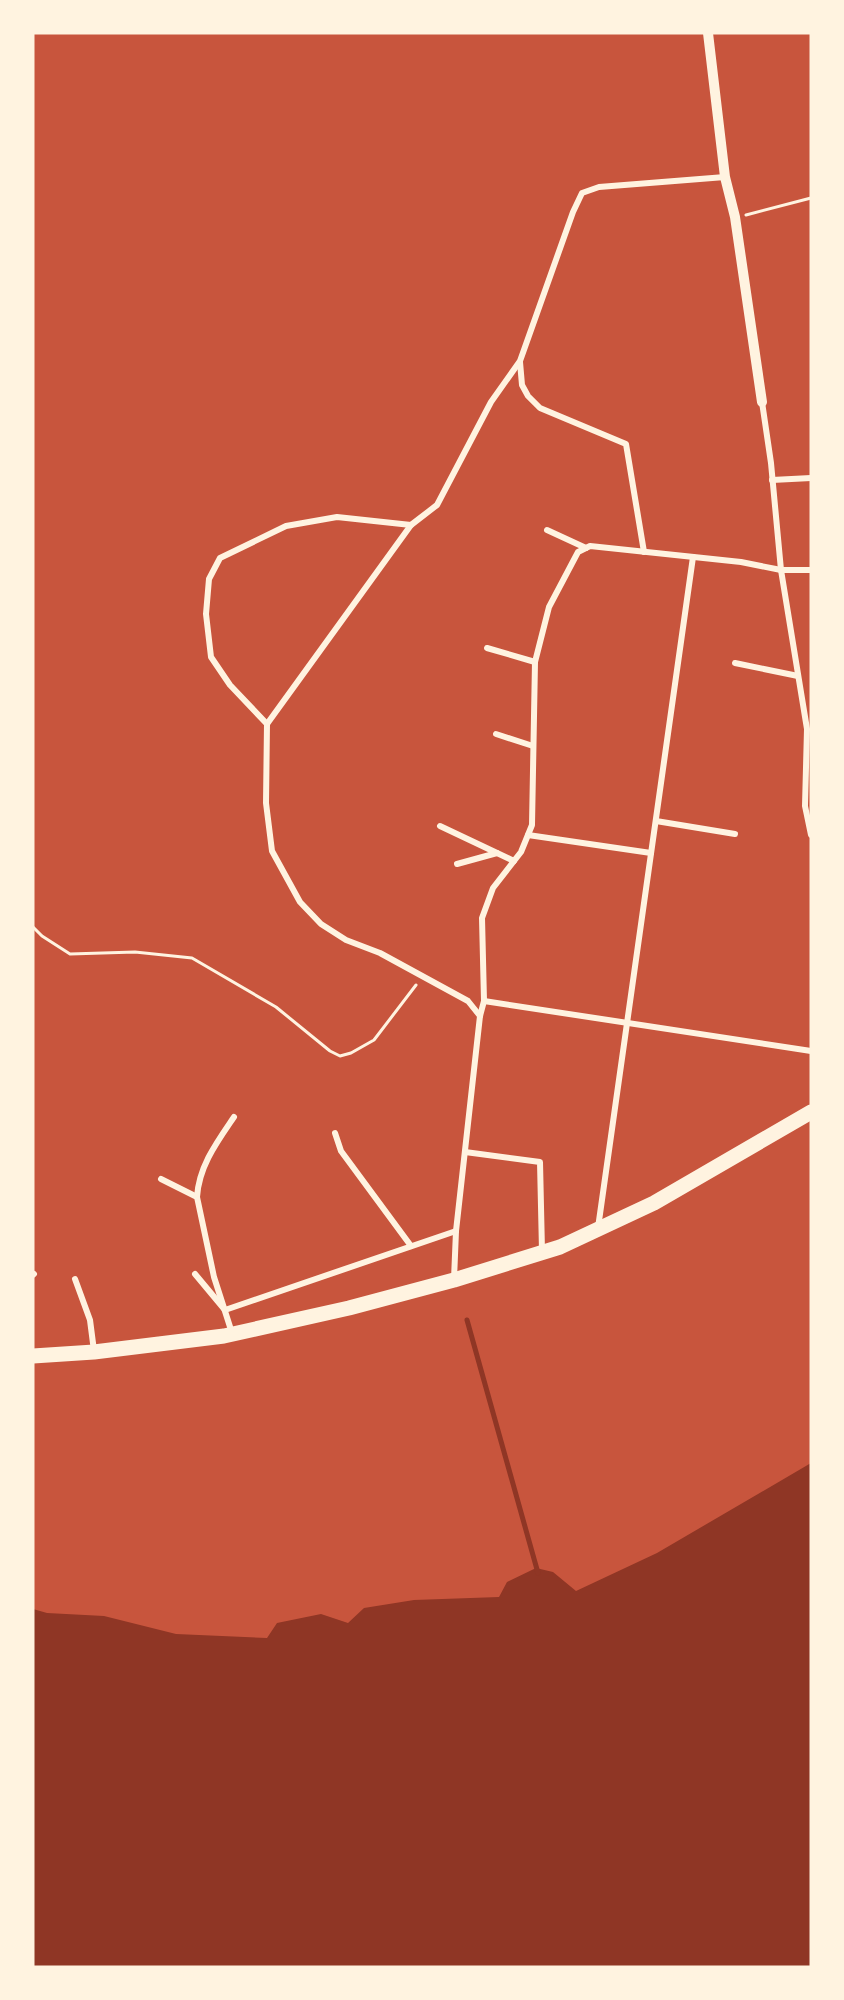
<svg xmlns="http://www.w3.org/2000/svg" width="844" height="2000" viewBox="0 0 844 2000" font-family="Ubuntu,sans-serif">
<rect width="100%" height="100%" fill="#c8553d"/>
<!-- water -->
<path fill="#8f3625" d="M811,1463v504h-778v-358l14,4 57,3 72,18 91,4 10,-15 44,-9 27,9 16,-15 50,-8 85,-3 8,-15 29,-14 17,4 23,19 81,-38z"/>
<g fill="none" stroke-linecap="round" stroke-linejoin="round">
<!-- stream -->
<path stroke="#8f3625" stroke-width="5" d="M467,1320l71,253"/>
<!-- path -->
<g stroke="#fff3e0" stroke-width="3">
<path d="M746,215l65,-17"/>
<path d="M33,927l9,9 28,18 65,-2 57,6 84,49 54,44 10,5 11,-3 23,-13 42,-55"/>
</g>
<!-- minor -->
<g stroke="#fff3e0" stroke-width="6">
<path d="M520,362l2,23 6,11 12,12 86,36 18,108"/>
<path d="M762,402l9,61 10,107 26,159 -2,77 6,29"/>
<path d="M772,480l39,-2"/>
<path d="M547,530l39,18"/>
<path d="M487,648l48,14"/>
<path d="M735,663l63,13"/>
<path d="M267,724l-37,-39 -19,-28 -5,-43 3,-35 11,-21 66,-32 51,-9 74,8"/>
<path d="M496,734l37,12"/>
<path d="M656,821l79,13"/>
<path d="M440,826l74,35"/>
<path d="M528,835l123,18"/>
<path d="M457,864l40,-11"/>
<path d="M484,1001l327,50"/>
<path d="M480,1016l-12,-15 -88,-48 -34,-13 -25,-16 -21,-22 -28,-51 -6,-48 1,-79 144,-199 26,-20 54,-103 29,-41 53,-149 9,-19 17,-6 126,-10"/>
<path d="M335,1133l6,18 70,95"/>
<path d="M465,1152l75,10 2,89"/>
<path d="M161,1179l36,18 17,80 18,56"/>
<path d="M197,1197c2,-31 20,-55 37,-80"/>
<path d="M598,1228l95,-671"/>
<path d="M195,1274l30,36 231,-79"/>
<path d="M33,1275l1,-1"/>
<path d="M75,1279l15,41 4,31"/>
<path d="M454,1279l2,-48 24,-215 4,-15 -2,-83 11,-30 28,-36 11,-27 3,-163 14,-55 29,-55 12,-6 151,16 40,8h30"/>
</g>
<!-- tertiary -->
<path stroke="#fff3e0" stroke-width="10" d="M708,33l17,144 10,40 27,185"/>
<!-- primary -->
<path stroke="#fff3e0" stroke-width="15" d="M33,1356l61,-4 130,-16 125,-28 105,-28 106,-33 94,-44 157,-91"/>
</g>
<!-- border -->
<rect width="844" height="2000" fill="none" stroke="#fff3e0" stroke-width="69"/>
</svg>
